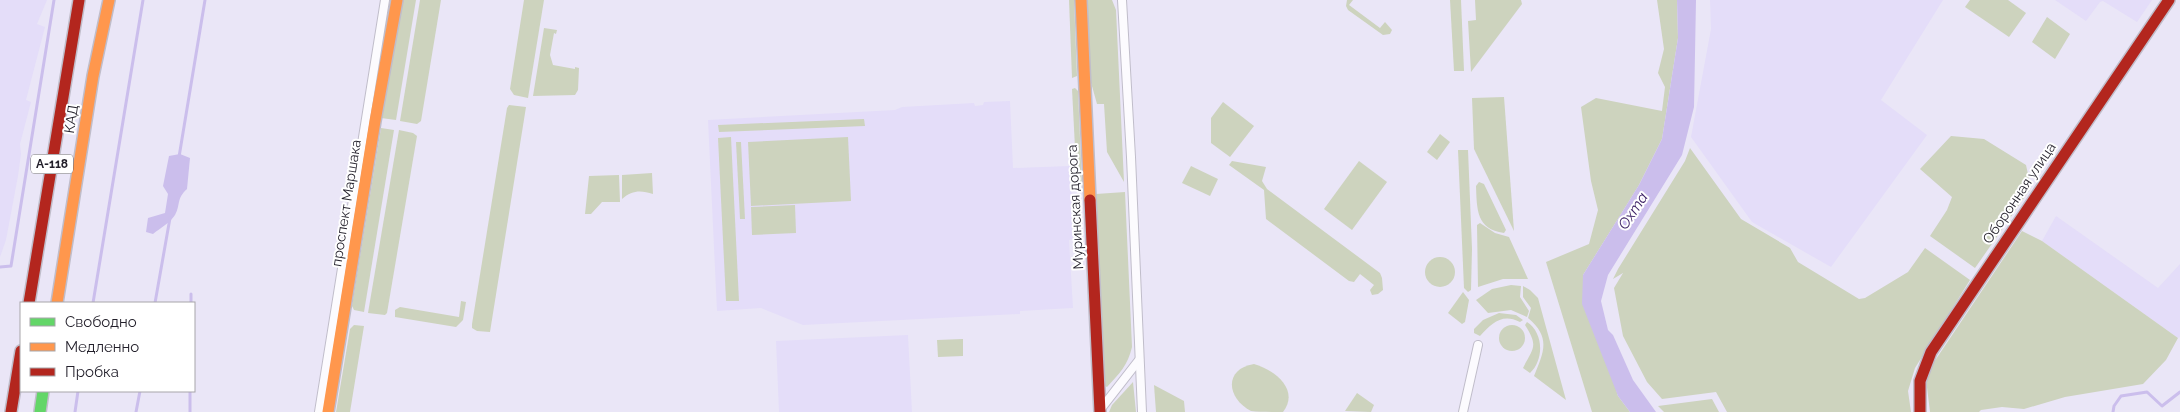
<svg xmlns="http://www.w3.org/2000/svg" width="2180" height="412" viewBox="0 0 2180 412" font-family="Raleway,sans-serif">
<rect width="100%" height="100%" fill="#eae6f7"/>
<!-- built -->
<g fill="#e4ddf9">
<path d="M0,0h47l-10,24 8,3 -19,73 5,2 -11,42 1,10 -3,22 -12,64 -6,17z"/>
<path d="M1710,0h233l-62,100 46,35 -96,132 -79,-45 -61,-85 20,-108z"/>
<path d="M2055,0h97l-15,22 -34,-21 -3,1 -14,19z"/>
<path d="M1010,101l3,67 57,-2 4,73 -5,1 4,68 -53,3v3l-217,11 -42,-17 -44,3 -9,-191 187,-10 7,-3 72,-4 1,3 8,-1 1,-3z"/>
<path d="M2056,216l102,72 22,-24v73l-2,1 -136,-97z"/>
<path d="M908,335l4,77h-133l-3,-71z"/>
</g>
<!-- green -->
<g fill="#cdd3be">
<path d="M403,0h13l-20,120 -15,-2z"/>
<path d="M420,0h21l-20,121 -4,3 -17,-3z"/>
<path d="M524,0h20l-16,98 -14,-3 -4,-6z"/>
<path d="M1069,0h5l3,76 -5,2z"/>
<path d="M1086,0h26l4,10 8,172 -17,-30 -3,-48h-7l-7,-25z"/>
<path d="M1347,0h6l-4,5 31,23 5,-6 7,8 -2,4 -7,1 -35,-25 -2,-4z"/>
<path d="M1450,0h11l3,71h-10z"/>
<path d="M1475,0h46l1,4 -51,68 -3,-51 8,-1z"/>
<path d="M1657,0h20l1,38 -16,101 -23,46 -56,90 35,121 12,16h-38l-46,-150 43,-18 9,-34 -7,-29 -10,-74 15,-9 66,13 3,-24 -7,-14 6,-24z"/>
<path d="M1970,0h38l18,13 -17,24 -44,-30z"/>
<path d="M2047,17l23,17 -15,25 -23,-17z"/>
<path d="M544,28l13,2 -1,4 -2,-1 -4,22 3,10 22,4v-2l4,1 -1,22 -3,5 -42,1z"/>
<path d="M1075,88l3,3 4,95 -5,1 -5,-98z"/>
<path d="M1504,97l10,134 -40,-82 -2,-51z"/>
<path d="M1223,102l31,24 -24,31 -19,-14v-25z"/>
<path d="M509,105l17,2 -36,225 -13,-1 -5,-3v-4l35,-216z"/>
<path d="M864,119l1,7 -146,6 -1,-7z"/>
<path d="M381,128l13,2 -30,182 -10,-2 -2,-4z"/>
<path d="M399,130l14,3 4,3 -30,177 -2,2 -17,-2z"/>
<path d="M1440,134l10,8 -13,18 -10,-8z"/>
<path d="M1951,136l33,3 42,26 5,23 -56,80 -45,-32 17,-26 5,-13 -32,-28z"/>
<path d="M731,137l8,164h-13l-8,-163z"/>
<path d="M848,137l3,64 -100,5 -3,-64z"/>
<path d="M736,142h5l4,77h-5z"/>
<path d="M1690,148l51,71 49,29 8,14 61,37 6,-1 43,-26 17,-24 45,32 -55,88 -7,23 3,21h-184l-11,-20 -54,7 -15,-17 -24,-46 -9,-48 9,-15 -10,6 5,-10 67,-108z"/>
<path d="M1458,150h10l4,99 -1,41 -3,2 -4,-4z"/>
<path d="M1232,161l34,6 -4,14 5,8 113,84 2,5 1,12 -5,4 -6,1 -2,-5 4,-5 -14,-11 -6,8 -5,-1 -83,-62 -2,-29 -35,-25z"/>
<path d="M1359,161l28,21 -35,48 -28,-21z"/>
<path d="M1191,166l27,13 -8,17 -28,-13z"/>
<path d="M652,173l1,21c-12,-4 -21,-4 -31,5v-24z"/>
<path d="M619,175l1,27h-18l-11,12h-6l4,-38z"/>
<path d="M1479,182l5,2 22,46 -2,3c-28,-4 -27,-24 -28,-47z"/>
<path d="M1125,192l7,155c-4,18 -13,27 -25,40l-2,-1 -9,-192z"/>
<path d="M795,205l1,28 -44,2 -1,-28z"/>
<path d="M1480,223l15,10 14,4 19,42h-25l-25,8 -1,-62z"/>
<path d="M2022,231l20,10 136,97 -12,22 -23,24 -78,13 -41,12 -22,-2 -21,3 -2,2h-49l-4,-33 6,-14z"/>
<circle cx="1440" cy="272" r="15"/>
<path d="M1511,285l10,1 -1,11 9,14 -2,6 -16,-7 -23,3 -12,-13 16,-11z"/>
<path d="M1523,286l7,4 8,8 28,102 -32,-24c9,-23 18,-38 -6,-58l3,-10 -8,-11z"/>
<path d="M1463,292l6,8 -4,22 -3,2 -14,-11z"/>
<path d="M461,301l5,1 -3,18 -7,7 -61,-10v-7l5,-3 59,10z"/>
<path d="M1499,313l17,2 7,5 -3,2c-18,-9 -28,1 -40,14l-6,-3v-4l9,-9z"/>
<path d="M1527,322c17,11 17,38 3,51l-7,-5c10,-20 16,-21 2,-43z"/>
<path d="M354,325l10,1 -14,86h-14l14,-83z"/>
<circle cx="1512" cy="338" r="13"/>
<path d="M963,339v17l-25,1 -1,-17z"/>
<path d="M1254,364c21,6 46,26 29,48 -9,0 -24,0 -32,-1 -24,-12 -28,-42 3,-47z"/>
<path d="M1133,382l3,30h-27l3,-7z"/>
<path d="M1154,385l30,16 1,11h-29z"/>
<path d="M1357,393l17,12 -3,7 -26,-1z"/>
<path d="M1712,399l7,13h-55l-6,-6z"/>
</g>
<!-- water -->
<g fill="#cbbeec">
<path d="M1677,0h19l-2,107 -12,48 -74,120 -7,26 7,29 5,5 20,45 23,32h-26l-12,-16 -36,-92 1,-29 56,-90 23,-46 16,-101z"/>
<path d="M180,154l10,4 -3,31c-11,10 -6,15 -12,26 -5,8 -15,13 -22,19l-7,-2 2,-14 17,-5 3,-19 -5,-8 6,-30z"/>
</g>
<g fill="none" stroke-linecap="round" stroke-linejoin="round">
<!-- stream -->
<g stroke="#cbbeec" stroke-width="3">
<path d="M179,157l26,-157"/>
<path d="M0,267l11,-1 43,-266"/>
<path d="M93,303l50,-303"/>
<path d="M155,303l15,-85"/>
<path d="M191,303v-9"/>
<path d="M75,412l3,-21"/>
<path d="M136,412l4,-21"/>
<path d="M190,412v-21"/>
<path d="M2113,412l1,-6 7,-10 26,-4 15,14 18,-14"/>
</g>
<defs>
<g id="street">
<path d="M1122,0l9,157 11,255"/>
<path d="M1100,410l39,-50"/>
<path d="M319,412l66,-412"/>
<path d="M1463,412l15,-67"/>
</g>
<path id="fast" d="M40,412l3,-21"/>
<g id="slow">
<path d="M1081,0l9,200"/>
<path d="M57,303l36,-227 16,-76"/>
<path d="M328,412l47,-291 22,-121"/>
</g>
<g id="jam">
<path d="M1090,200l10,212"/>
<path d="M29,303l50,-303"/>
<path d="M11,412l10,-61"/>
<path d="M1920,412v-31l11,-29 238,-352"/>
</g>
</defs>
<!-- street casing -->
<use href="#street" stroke="#c0bdca" stroke-width="10"/>
<!-- fast casing -->
<use href="#fast" stroke="#c0bdca" stroke-width="14"/>
<!-- slow casing -->
<use href="#slow" stroke="#c0bdca" stroke-width="14"/>
<!-- jam casing -->
<use href="#jam" stroke="#c0bdca" stroke-width="14"/>
<!-- street -->
<use href="#street" stroke="#fcfbfe" stroke-width="8"/>
<!-- fast -->
<use href="#fast" stroke="#63d668" stroke-width="11"/>
<!-- slow -->
<use href="#slow" stroke="#ff974d" stroke-width="11"/>
<!-- jam -->
<use href="#jam" stroke="#b3261e" stroke-width="11"/>
</g>
<g text-anchor="middle" stroke-width="4" stroke-linejoin="round" paint-order="stroke">
<!-- shield labels -->
<rect fill="#fff" stroke="#64626a" stroke-width="1" x="31" y="154.5" width="42" height="19" rx="4"/>
<g font-size="12" font-weight="bold" fill="#221f2a">
<text x="52" y="168">А-118</text>
</g>
<!-- street labels -->
<g font-size="14" fill="#221f2a" stroke="#fff">
<text transform="translate(71 119) rotate(-81)" y="5">КАД</text>
<text transform="translate(2019 193) rotate(-56)" y="5">Оборонная улица</text>
<text transform="translate(346 203) rotate(-81)" y="5">проспект Маршака</text>
<text transform="translate(1075 207) rotate(-93)" y="5">Муринская дорога</text>
</g>
<!-- water labels -->
<g font-size="15" font-style="italic" fill="#3a1e63" stroke="#fff">
<text transform="translate(1633 211) rotate(-57)" y="5">Охта</text>
</g>
</g>
<!-- legend -->
<rect x="20" y="302" width="175" height="90" fill="#ffffff" stroke="#a7a5aa"/>
<rect x="30" y="318" width="25" height="8" fill="#63d668" stroke="#a7a5aa"/>
<text x="65" y="327" font-size="15" fill="#221f2a">Свободно</text>
<rect x="30" y="343" width="25" height="8" fill="#ff974d" stroke="#a7a5aa"/>
<text x="65" y="352" font-size="15" fill="#221f2a">Медленно</text>
<rect x="30" y="368" width="25" height="8" fill="#b3261e" stroke="#a7a5aa"/>
<text x="65" y="377" font-size="15" fill="#221f2a">Пробка</text>
</svg>
